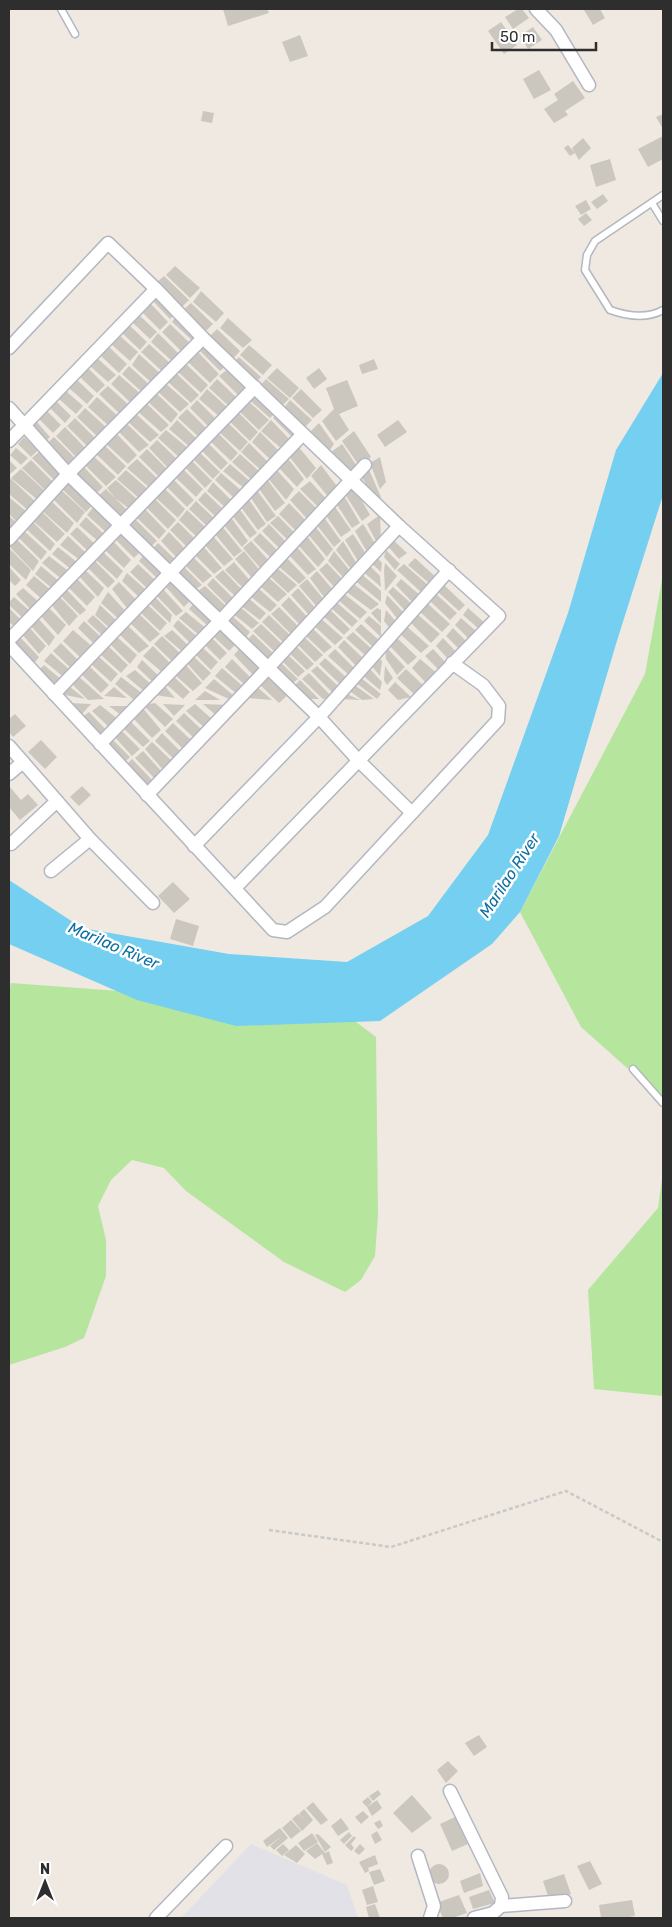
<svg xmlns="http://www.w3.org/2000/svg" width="672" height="1927" viewBox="0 0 672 1927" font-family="Rubik,sans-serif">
<rect width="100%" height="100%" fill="#efe9e1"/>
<!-- industrial -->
<path fill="#e3e1e8" d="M251,1844l96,41 11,33h-177z"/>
<!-- green -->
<g fill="#b6e59e">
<path d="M663,574v526l-82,-73 -61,-115 125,-238z"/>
<path d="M11,983l148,11 184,18 33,25 2,178 -3,41 -14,24 -16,12 -61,-30 -98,-71 -22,-23 -32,-8 -21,20 -13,26 8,34v36l-22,62 -19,9 -56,18v-375z"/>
<path d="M663,1172v224l-69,-7 -6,-99 70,-82z"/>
</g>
<!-- water -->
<path fill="#75cff0" d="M663,373v122l-47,149 -57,192 -39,76 -28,32 -112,77 -144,5 -99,-26 -128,-56v-64l73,48 147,26 118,8 81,-46 60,-81 80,-222 48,-163z"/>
<!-- building -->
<g fill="#cbc7bf">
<path d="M223,9h44l2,4 -41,13z"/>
<path d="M518,9h4l7,9 -16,11 -8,-12z"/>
<path d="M586,9h14l5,9 -12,7 -9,-15z"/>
<path d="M501,22l16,23 -13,9 -16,-23z"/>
<path d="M533,27l9,13 -14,9 -8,-13z"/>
<path d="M300,35l8,21 -18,6 -8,-20z"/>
<path d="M539,70l12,20 -17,9 -11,-20z"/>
<path d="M573,81l12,17 -20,13 3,4 -14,8 -10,-14 14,-9 -4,-6z"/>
<path d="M203,111l11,2 -2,10 -11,-2z"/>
<path d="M663,114v15l-7,-12z"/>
<path d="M663,136v23l-15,8 -10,-18z"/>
<path d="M583,138l8,10 -12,12 -7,-12z"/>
<path d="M568,145l7,8 -5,3 -6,-8z"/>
<path d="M610,159l6,21 -20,7 -6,-22z"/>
<path d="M603,194l5,7 -11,8 -6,-7z"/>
<path d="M586,200l5,9 -10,6 -6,-9z"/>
<path d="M586,213l6,7 -8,6 -6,-7z"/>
<path d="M175,266l25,22 -10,10 -24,-23z"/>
<path d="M164,276l25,24 -9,9 -24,-26z"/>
<path d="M201,291l23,22 -8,9 -23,-20z"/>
<path d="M157,295l18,19 -5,5 -18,-19z"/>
<path d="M150,303l18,19 -8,8 -19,-19z"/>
<path d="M191,303l22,21 -8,8 -23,-21z"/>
<path d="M139,315l18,17 -7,7 -18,-17z"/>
<path d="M177,315l23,22 -5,6 -23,-21z"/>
<path d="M228,318l24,22 -9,8 -23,-20z"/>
<path d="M170,324l22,21 -9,8 -21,-21z"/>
<path d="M129,325l18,17 -7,8 -18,-17z"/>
<path d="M217,329l23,22 -9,10 -23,-23z"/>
<path d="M158,333l23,23 -7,7 -23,-21z"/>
<path d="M119,335l19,17 -8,9 -19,-17z"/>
<path d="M205,340l24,23 -9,8 -23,-23z"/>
<path d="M149,344l23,21 -8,8 -23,-21z"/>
<path d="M249,345l23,20 -9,10 -23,-20z"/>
<path d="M109,347l18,17 -8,9 -18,-17z"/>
<path d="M196,350l23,24 -9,9 -24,-23z"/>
<path d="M139,354l23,21 -8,10 -22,-20z"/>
<path d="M239,357l22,20 -7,7 -22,-20z"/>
<path d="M97,358l19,17 -8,7 -18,-16z"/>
<path d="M374,359l4,10 -16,5 -3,-9z"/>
<path d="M184,362l24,23 -7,8 -25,-23z"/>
<path d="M129,366l22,20 -8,7 -21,-19z"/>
<path d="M88,368l17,17 -8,8 -17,-16z"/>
<path d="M277,368l22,20 -9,10 -23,-20z"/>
<path d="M319,368l8,11 -13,10 -8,-11z"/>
<path d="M228,369l22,19 -9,10 -22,-22z"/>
<path d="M175,372l24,23 -8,8 -25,-23z"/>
<path d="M119,375l23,20 -9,10 -22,-21z"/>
<path d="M76,379l18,17 -7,8 -18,-16z"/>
<path d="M217,379l22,21 -8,8 -22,-20z"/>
<path d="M266,379l23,20 -9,9 -22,-20z"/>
<path d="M347,380l11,26 -19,8 10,16 -13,11 -14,-20 12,-12 -8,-21z"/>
<path d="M164,382l25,22 -9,8 -24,-22z"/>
<path d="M108,386l23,21 -10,8 -22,-21z"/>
<path d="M207,389l22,20 -8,9 -22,-19z"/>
<path d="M256,389l22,21 -8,8 -23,-20z"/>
<path d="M301,389l21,21 -9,8 -21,-20z"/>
<path d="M66,391l17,15 -7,8 -17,-15z"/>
<path d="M154,391l24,23 -7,9 -25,-23z"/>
<path d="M97,397l23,21 -10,9 -22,-20z"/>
<path d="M246,399l23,21 -10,10 -22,-21z"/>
<path d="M197,400l21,21 -8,7 -20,-20z"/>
<path d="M290,400l22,20 -8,8 -21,-19z"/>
<path d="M56,401l15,15 -6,7 -15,-15z"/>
<path d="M144,401l25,24 -8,7 -25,-22z"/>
<path d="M85,408l23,21 -9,9 -22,-21z"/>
<path d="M45,409l16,16 -8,8 -16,-16z"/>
<path d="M187,409l22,22 -8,8 -23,-21z"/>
<path d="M236,410l22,22 -8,9 -23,-22z"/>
<path d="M134,412l25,23 -9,7 -24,-22z"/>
<path d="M279,412l21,20 -7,6 -20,-20z"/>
<path d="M75,418l22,22 -8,8 -22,-22z"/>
<path d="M177,420l22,21 -8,7 -22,-19z"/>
<path d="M271,420l20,21 -8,9 -22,-19z"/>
<path d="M398,420l9,12 -22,15 -8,-12z"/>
<path d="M36,421l14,16 -7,7 -15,-16z"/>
<path d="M226,421l22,21 -8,9 -23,-21z"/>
<path d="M125,422l24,23 -10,7 -22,-22z"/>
<path d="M319,423l15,21 -7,10 -18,-21z"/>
<path d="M65,427l22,23 -9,9 -22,-23z"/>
<path d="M166,430l24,20 -9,9 -23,-21z"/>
<path d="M216,431l22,22 -7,8 -23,-22z"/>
<path d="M354,431l17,26 -11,10 -18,-26z"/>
<path d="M115,432l22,23 -9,9 -24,-22z"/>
<path d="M260,432l21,21 -9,8 -20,-19z"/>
<path d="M24,437l14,13 -7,7 -13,-13z"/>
<path d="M54,437l23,23 -10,9 -23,-23z"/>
<path d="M157,440l22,21 -9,9 -21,-22z"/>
<path d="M206,441l22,22 -7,7 -22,-22z"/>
<path d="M249,443l21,21 -7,8 -22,-20z"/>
<path d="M103,444l23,22 -8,9 -24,-23z"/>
<path d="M342,444l17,25 -9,8 -19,-25z"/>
<path d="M297,445l19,23 -9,11 -19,-24z"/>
<path d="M16,448l12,10 -7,7 -11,-10z"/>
<path d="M147,449l22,22 -8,8 -22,-22z"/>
<path d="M197,450l23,22 -7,7 -22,-22z"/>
<path d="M40,451l24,23 -8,8 -24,-24z"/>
<path d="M91,454l25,23 -10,9 -23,-23z"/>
<path d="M240,454l21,19 -7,9 -22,-20z"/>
<path d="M286,456l18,23 -7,8 -19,-20z"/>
<path d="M380,457l6,25 -6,7 -10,-26z"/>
<path d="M137,459l23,22 -9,8 -24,-21z"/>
<path d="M190,459l22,22 -7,7 -21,-22z"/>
<path d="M9,460l8,8 -8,7z"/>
<path d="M31,460l22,22 -6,10 -25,-24z"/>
<path d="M230,464l22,19 -7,6 -22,-18z"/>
<path d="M82,465l21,22 -8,8 -23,-22z"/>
<path d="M321,465l18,24 -9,10 -19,-23z"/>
<path d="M367,465l14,32 -5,5 -16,-28z"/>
<path d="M182,468l21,21 -7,8 -22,-21z"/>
<path d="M275,468l19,21 -8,11 -19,-23z"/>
<path d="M21,469l26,24 -8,8 -28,-23z"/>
<path d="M126,470l24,21 -9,9 -24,-21z"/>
<path d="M221,473l22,19 -8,7 -20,-19z"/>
<path d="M9,477l29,27 -9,7 -20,-17z"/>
<path d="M172,478l22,22 -7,7 -22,-22z"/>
<path d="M266,478l19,25 -10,8 -18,-25z"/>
<path d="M68,479l26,24 -8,9 -26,-25z"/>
<path d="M116,480l24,22 -9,8 -16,-12 14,14 -8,9 -24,-24 9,-8 9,9 -8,-10z"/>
<path d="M310,481l18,20 -8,8 -20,-20z"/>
<path d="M213,482l20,20 -6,7 -20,-18z"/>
<path d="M353,485l17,30 -8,6 -17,-27z"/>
<path d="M163,487l22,22 -7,9 -24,-22z"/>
<path d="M59,488l26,24 -8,11 -27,-27z"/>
<path d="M256,489l20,27 -9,6 -18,-27z"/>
<path d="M299,491l20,20 -10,10 -19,-21z"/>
<path d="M205,492l20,19 -8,7 -19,-18z"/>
<path d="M343,494l17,29 -8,5 -17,-26z"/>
<path d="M9,497l18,15 -9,11 -9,-9z"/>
<path d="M153,497l23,23 -8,9 -23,-23z"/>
<path d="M247,497l19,27 -8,6 -18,-24z"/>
<path d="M49,499l25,24 -7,10 -27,-24z"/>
<path d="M196,501l20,19 -8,7 -19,-18z"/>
<path d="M289,503l19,20 -10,10 -19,-19z"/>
<path d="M333,504l18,26 -10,7 -16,-23z"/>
<path d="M95,505l22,20 -9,9 -21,-19z"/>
<path d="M143,507l23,24 -7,8 -24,-23z"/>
<path d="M238,507l19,26 -7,5 -19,-24z"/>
<path d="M40,510l25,24 -8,8 -26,-23z"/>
<path d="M187,510l20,19 -9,9 -19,-18z"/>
<path d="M380,515l1,28h-4l-10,-19z"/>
<path d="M9,516l8,7 -8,11z"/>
<path d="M230,516l18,25 -6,6 -19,-23z"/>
<path d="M278,516l19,19 -8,6 -19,-18z"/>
<path d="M323,516l18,25 -7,6 -18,-23z"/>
<path d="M86,517l19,18 -6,7 -20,-17z"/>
<path d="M133,517l24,24 -8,7 -24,-23z"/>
<path d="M31,520l24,24 -5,7 -26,-24z"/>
<path d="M178,522l19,19 -8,8 -19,-19z"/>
<path d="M269,524l19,20 -7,6 -19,-19z"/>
<path d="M363,524l13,21 -9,7 -12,-21z"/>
<path d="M221,525l21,26 -8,6 -20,-24z"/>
<path d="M314,525l19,24 -6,8 -20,-24z"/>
<path d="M77,527l20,19 -7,7 -20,-19z"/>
<path d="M23,530l24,22 -6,8 -24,-24z"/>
<path d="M121,531l20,20 -7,7 -20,-20z"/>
<path d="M169,532l18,19 -8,9 -18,-19z"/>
<path d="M260,533l20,20 -8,6 -19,-19z"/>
<path d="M353,534l13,20 -8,7 -13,-21z"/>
<path d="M212,535l21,24 -9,7 -20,-22z"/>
<path d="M306,535l19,24 -7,8 -21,-23z"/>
<path d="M68,536l19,18 -6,7 -21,-16z"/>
<path d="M389,536l18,17 -8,6 -13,-15z"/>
<path d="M15,538l24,23 -6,10 -24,-25z"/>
<path d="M112,540l19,20 -7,8 -20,-19z"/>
<path d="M251,541l19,21 -9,7 -18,-21z"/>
<path d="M343,541l14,23 -6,5 -15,-19z"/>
<path d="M158,543l20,19 -8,6 -19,-17z"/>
<path d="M202,545l20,23 -8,6 -20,-20z"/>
<path d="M296,546l20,23 -8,6 -20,-21z"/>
<path d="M58,547l20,16 -6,7 -20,-16z"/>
<path d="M9,548l22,22 -5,10 -17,-16z"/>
<path d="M386,550l14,14 -5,6 -11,-13z"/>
<path d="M244,551l17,21 -8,7 -18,-20z"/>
<path d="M334,551l17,21 -7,6 -16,-17z"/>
<path d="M103,552l20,19 -6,8 -22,-20z"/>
<path d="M145,553l21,20 -6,8 -21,-20z"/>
<path d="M374,554l8,9 -1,9 -12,-11z"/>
<path d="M49,556l22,17 -7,8 -22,-18z"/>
<path d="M192,556l20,20 -9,7 -19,-19z"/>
<path d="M285,556l21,22 -7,6 -22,-19z"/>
<path d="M415,558l23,21 -8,5 -22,-19z"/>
<path d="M95,561l20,20 -7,7 -21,-21z"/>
<path d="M234,562l18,21 -7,7 -20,-20z"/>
<path d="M327,563l16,17 -7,9 -17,-19z"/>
<path d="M367,563l13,13 1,11 -20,-17z"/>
<path d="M385,563l12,13 -12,15 -1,-21z"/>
<path d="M138,564l19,18 -7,9 -20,-19z"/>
<path d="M404,564l25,22 -6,8 -26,-24z"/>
<path d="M41,566l20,17 -7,7 -19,-16z"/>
<path d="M183,566l19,19 -9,6 -18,-18z"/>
<path d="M9,567l12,13 -6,6 -6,-6z"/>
<path d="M276,567l21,18 -9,8 -19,-18z"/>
<path d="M84,569l20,19 -6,9 -20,-22z"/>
<path d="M223,570l21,22 -6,7 -23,-22z"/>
<path d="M317,571l17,20 -8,9 -16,-22z"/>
<path d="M359,572l22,19v11l-28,-23z"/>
<path d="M127,573l20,18 -6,8 -19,-18z"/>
<path d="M34,576l18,15 -9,9 -17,-15z"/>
<path d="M267,576l20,18 -9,8 -19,-17z"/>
<path d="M76,578l19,19 -8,9 -20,-20z"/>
<path d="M213,578l22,22 -6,7 -22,-22z"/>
<path d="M171,579l20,21 -7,7 -19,-21z"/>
<path d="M307,579l18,22 -7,7 -19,-22z"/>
<path d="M401,579l20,17 -7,8 -18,-19z"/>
<path d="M119,582l20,21 -9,9 -18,-23z"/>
<path d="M351,582l28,22 -8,6 -27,-20z"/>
<path d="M443,584l22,21 -6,6 -21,-19z"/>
<path d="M205,586l23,22 -9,8 -24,-23z"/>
<path d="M257,587l20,18 -7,7 -20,-16z"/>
<path d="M393,587l21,19 -7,7 -19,-21z"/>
<path d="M23,588l17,15 -8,8 -16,-17z"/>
<path d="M162,588l21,23 -7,5 -20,-21z"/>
<path d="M298,588l18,21 -6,7 -19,-21z"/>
<path d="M66,589l20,21 -6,5 -21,-21z"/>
<path d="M108,592l20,22 -7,7 -20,-18z"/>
<path d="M342,592l25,20 -7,7 -24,-21z"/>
<path d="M435,593l22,20 -7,7 -21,-20z"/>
<path d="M58,595l20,21 -9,10 -19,-23z"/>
<path d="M387,595l18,19 -6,7 -14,-18z"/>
<path d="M14,597l17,15 -7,7 -15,-14v-3z"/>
<path d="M155,597l17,18 -2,8 -21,-20z"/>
<path d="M247,597l19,16 -6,7 -20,-15z"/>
<path d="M289,597l20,22 -7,8 -21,-22z"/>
<path d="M334,600l24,21 -6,6 -23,-21z"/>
<path d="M195,602l21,19 -7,6 -20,-18z"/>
<path d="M426,602l24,22 -8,8 -23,-21z"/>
<path d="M147,604l20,19 -7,8 -20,-19z"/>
<path d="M100,605l19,18 -7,7 -17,-15z"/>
<path d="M47,606l19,19 -8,10 -18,-20z"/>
<path d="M239,606l20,17 -7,6 -20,-16z"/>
<path d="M279,607l21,21 -7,8 -22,-22z"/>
<path d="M9,608l13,13 -6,7 -7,-6z"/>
<path d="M328,608l22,21 -6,6 -23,-21z"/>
<path d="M377,608l4,2v14l-10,-11z"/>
<path d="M468,608l17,15 -6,6 -16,-14z"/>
<path d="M386,610l12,14 -7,6 -7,-9z"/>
<path d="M186,612l22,18 -8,6 -21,-18z"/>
<path d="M138,613l22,21 -10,8 -21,-20z"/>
<path d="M416,613l24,21 -9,9 -22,-22z"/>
<path d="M230,614l20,18 -6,8 -21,-19z"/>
<path d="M93,615l17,16 -5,7 -18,-17z"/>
<path d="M269,615l22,21 -6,8 -23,-22z"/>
<path d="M369,616l12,10v11l-17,-16z"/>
<path d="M37,617l18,20 -6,9 -19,-21z"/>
<path d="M319,617l24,21 -8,7 -23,-21z"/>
<path d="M461,618l16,14 -7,8 -15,-15z"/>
<path d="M178,620l22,19 -7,7 -20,-20z"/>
<path d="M84,621l19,18 -6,8 -19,-19z"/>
<path d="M261,624l23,22 -8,7 -23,-22z"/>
<path d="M361,624l20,18 -7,6 -19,-18z"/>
<path d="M127,625l22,21 -10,7 -20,-19z"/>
<path d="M405,625l24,21 -8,7 -22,-20z"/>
<path d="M28,626l18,20 -7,8 -18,-21z"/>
<path d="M220,626l17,17 -8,8 -17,-16z"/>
<path d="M310,626l22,21 -8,6 -20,-19z"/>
<path d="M453,628l15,15 -8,7 -14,-14z"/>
<path d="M73,630l21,18 -12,11 -19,-18z"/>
<path d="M172,630l18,17 -6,6 -20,-17z"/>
<path d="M353,632l20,18 -6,7 -21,-19z"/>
<path d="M253,634l22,21 -8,8 -21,-22z"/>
<path d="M302,635l21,20 -8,7 -20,-20z"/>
<path d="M19,636l20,21 -6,8 -21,-22z"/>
<path d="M162,636l21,20 -8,8 -21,-20z"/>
<path d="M210,636l17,17 -7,7 -16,-16z"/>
<path d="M395,636l22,21 -9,8 -19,-20z"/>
<path d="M117,637l20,18 -7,9 -20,-20z"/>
<path d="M443,638l15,16 -8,7 -14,-15z"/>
<path d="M344,640l21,20 -7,8 -20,-21z"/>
<path d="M61,643l20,20 -7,8 -21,-20z"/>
<path d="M294,644l20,20 -7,6 -20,-19z"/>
<path d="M107,645l21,20 -7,8 -21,-19z"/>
<path d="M153,646l18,18 -8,9 -20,-17z"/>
<path d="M201,646l17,16 -7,8 -17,-17z"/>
<path d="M385,646l20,21 -8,8 -11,-16z"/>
<path d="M241,647l21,20 -7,10 -21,-22z"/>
<path d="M335,649l21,21 -6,6 -22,-20z"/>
<path d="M433,649l15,16 -7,7 -16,-16z"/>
<path d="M51,653l21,19 -6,7 -22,-18z"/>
<path d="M286,653l19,18 -7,6 -18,-18z"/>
<path d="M192,655l19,18 -8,8 -17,-19z"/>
<path d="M98,656l20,18 -7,8 -20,-18z"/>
<path d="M376,656l6,5 -2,15 -10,-12z"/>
<path d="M325,658l23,21 -7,6 -22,-21z"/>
<path d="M232,659l20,20 -6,7 -21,-19z"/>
<path d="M420,659l19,16 -10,11 -17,-18z"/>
<path d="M142,660l19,18 -6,6 -18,-17z"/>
<path d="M279,661l19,18 -8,6 -18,-17z"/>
<path d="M184,663l18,20 -9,8 -19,-17z"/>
<path d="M44,665l19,16 -7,6 -18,-16z"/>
<path d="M89,666l20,19 -8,8 -20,-19z"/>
<path d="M317,666l23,22 -6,6 -23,-23z"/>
<path d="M385,666l8,12 -6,7 -3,-5z"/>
<path d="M368,667l14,15 -2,8 -19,-16z"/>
<path d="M222,668l23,20 -8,6 -22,-18z"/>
<path d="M406,669l20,19 -9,9 -20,-19z"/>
<path d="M135,670l18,16 -7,7 -20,-17z"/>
<path d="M268,672l21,22 -10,9 -21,-20z"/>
<path d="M309,673l23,24 -9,2 -21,-20z"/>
<path d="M78,676l26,23 -16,1 -17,-17z"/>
<path d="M173,676l17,16 -7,7 -17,-15z"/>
<path d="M121,677l22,17 -9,6 -19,-16z"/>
<path d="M360,677l21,17 -4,5 -22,-17z"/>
<path d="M214,679l20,17 -3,4 -26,-12z"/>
<path d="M300,680l19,19h-12l-14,-12z"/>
<path d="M395,682l16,15 -13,3 -10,-10z"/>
<path d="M353,684l21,15 -12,1 -15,-11z"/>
<path d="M164,685l11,13 -20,-3z"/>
<path d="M69,686l16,13 -25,-5z"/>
<path d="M256,686l16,14 -26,-2z"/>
<path d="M114,687l13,11 -23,-2z"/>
<path d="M205,691l15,9h-25z"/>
<path d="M345,693l15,7 -20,-1z"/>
<path d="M69,703l22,1 -9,10z"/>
<path d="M155,703l18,16 -8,8 -22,-22z"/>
<path d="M163,704l22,1 -11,11z"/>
<path d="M195,704l18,16 -7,9 -20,-18z"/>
<path d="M203,704l25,1 -11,11z"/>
<path d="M100,705l19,15 -8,9 -19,-18z"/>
<path d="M109,706h23l-10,10z"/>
<path d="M141,706l20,24 -9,8 -20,-21z"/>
<path d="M89,712l19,20 -8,7 -19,-21z"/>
<path d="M184,713l19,18 -8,8 -19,-18z"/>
<path d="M15,714l11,12 -13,11 -4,-5v-13z"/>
<path d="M129,720l21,21 -7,6 -21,-20z"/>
<path d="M173,723l19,18 -8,9 -19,-19z"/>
<path d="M120,729l20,20 -8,7 -19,-21z"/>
<path d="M162,733l20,20 -7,7 -20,-19z"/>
<path d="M111,738l19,19 -7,7 -18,-20z"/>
<path d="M41,740l16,17 -12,12 -17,-17z"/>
<path d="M152,742l22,21 -9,9 -20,-23z"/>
<path d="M143,751l20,22 -7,7 -21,-22z"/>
<path d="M132,759l22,23 -8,7 -21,-23z"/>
<path d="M9,786l12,14 7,-6 10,11 -18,15 -11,-13z"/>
<path d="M82,786l9,9 -12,11 -9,-9z"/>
<path d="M173,882l17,17 -16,14 -16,-17z"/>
<path d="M176,919l23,7 -6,20 -23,-7z"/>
<path d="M479,1735l8,12 -13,9 -9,-13z"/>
<path d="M448,1761l10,10 -12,12 -9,-13z"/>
<path d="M378,1790l3,4 -8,7 -4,-5z"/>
<path d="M412,1795l20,23 -20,15 -19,-20z"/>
<path d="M368,1797l4,5 -5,5 -5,-5z"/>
<path d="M377,1800l5,8 -10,8 -5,-9z"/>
<path d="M313,1802l15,18 -7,5 -15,-17z"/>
<path d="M304,1809l9,11 -11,11 -10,-12 6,-5 6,5 -5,-5z"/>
<path d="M363,1811l6,6 -8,7 -6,-7z"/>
<path d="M455,1817l13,27 -16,7 -12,-27z"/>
<path d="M341,1818l8,11 -11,7 -7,-10z"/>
<path d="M291,1820l10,11 -10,8 -9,-11z"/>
<path d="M380,1820l3,6 -5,3 -4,-6z"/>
<path d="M280,1828l8,10 -14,12 -4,-4 12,-10 -15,11 -4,-6z"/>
<path d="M377,1831l5,9 -7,4 -4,-9z"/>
<path d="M349,1832l3,4 -8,8 -4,-4z"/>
<path d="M312,1833l6,9 -14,9 -6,-8z"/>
<path d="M318,1834l13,13 -6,5 -10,-17z"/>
<path d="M354,1836l2,2 -5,6 3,4 -3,3 -6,-6z"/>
<path d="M317,1843l8,10 4,-2 4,12 -6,2 -5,-11 -7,5 -9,-8z"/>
<path d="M283,1844l6,6 -7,6 -6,-6z"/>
<path d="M360,1844l5,5 -6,6 -5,-4z"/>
<path d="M296,1845l9,9 -8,9 -13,-8z"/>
<path d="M375,1855l3,9 -10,4 1,3 -4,2 -6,-11z"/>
<path d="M590,1861l12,23 -13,6 -12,-24z"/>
<circle cx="439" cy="1874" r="10"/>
<path d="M380,1869l5,12 -11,4 -5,-13z"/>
<path d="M480,1873l3,13 -19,7 -4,-12z"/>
<path d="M564,1874l7,20 -21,8 -7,-21z"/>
<path d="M373,1886l5,16 -11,3 -5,-15z"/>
<path d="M489,1890l6,13 -22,6 -4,-12z"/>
<path d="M459,1895l8,18 -15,5h-9l-7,-15z"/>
<path d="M632,1900l3,16 -13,2h-21l-2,-13z"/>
<path d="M375,1904l5,14h-11l-3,-11z"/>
</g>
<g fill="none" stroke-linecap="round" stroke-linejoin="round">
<defs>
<g id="lane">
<path d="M61,9l14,25"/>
<path d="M663,195l-68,46 -8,14 -2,15 25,40c17,6 37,9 53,0"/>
<path d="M652,203l11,18"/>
<path d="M633,1069l30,34"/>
</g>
<g id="street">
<path d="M536,9l20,21 33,55"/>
<path d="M9,348l99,-105 48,46 47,49 196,188 100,90 -264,272"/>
<path d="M9,408l59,66 251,243 40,44 53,52 -87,94 -38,25 -14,-2 -264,-285"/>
<path d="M9,441l147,-152"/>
<path d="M9,539l59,-65 135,-136"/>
<path d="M9,640l246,-253"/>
<path d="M54,694l249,-260"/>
<path d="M100,744l120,-123 145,-156"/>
<path d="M9,746l81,93 63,64"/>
<path d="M9,774l14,-12"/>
<path d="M147,795l121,-127 131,-142"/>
<path d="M412,813l86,-93 1,-14 -16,-21 -31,-22"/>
<path d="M11,844l46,-43"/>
<path d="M194,846l125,-129 130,-147"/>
<path d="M51,871l39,-32"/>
<path d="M450,1791l52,106 -1,9 -8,7 -19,5"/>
<path d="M418,1856l16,50 -4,12"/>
<path d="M501,1906l64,-5"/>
<path d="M156,1918l70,-72"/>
</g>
</defs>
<!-- lane casing -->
<use href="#lane" stroke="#b4b7c1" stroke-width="9"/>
<!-- street casing -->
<use href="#street" stroke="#b4b7c1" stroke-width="15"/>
<!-- path -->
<path stroke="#c9c9c9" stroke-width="2.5" stroke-dasharray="4 2.5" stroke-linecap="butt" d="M269,1530l122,17 175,-56 97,51"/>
<!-- lane -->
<use href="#lane" stroke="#fff" stroke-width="6"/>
<!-- street -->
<use href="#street" stroke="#fff" stroke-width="12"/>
</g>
<g text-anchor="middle" stroke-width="5" stroke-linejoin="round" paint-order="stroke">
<!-- water labels -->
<g font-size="16" font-style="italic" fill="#0d6fa3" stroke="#fff">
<text transform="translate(509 875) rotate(-57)" y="6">Marilao River</text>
<text transform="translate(114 945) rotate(23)" y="6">Marilao River</text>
</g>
</g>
<!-- border -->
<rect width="672" height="1927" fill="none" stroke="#2e2e2e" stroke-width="20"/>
<!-- north arrow -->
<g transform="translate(45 1882)" stroke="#ffffff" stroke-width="4" paint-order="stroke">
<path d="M0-4L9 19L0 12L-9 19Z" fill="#2e2e2e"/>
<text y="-8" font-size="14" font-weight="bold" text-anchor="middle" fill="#2e2e2e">N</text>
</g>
<!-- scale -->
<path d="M492 42v8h104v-8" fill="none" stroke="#2e2e2e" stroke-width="2.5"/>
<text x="500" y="42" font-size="15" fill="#2e2e2e" stroke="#ffffff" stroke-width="4" paint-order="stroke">50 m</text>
</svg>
